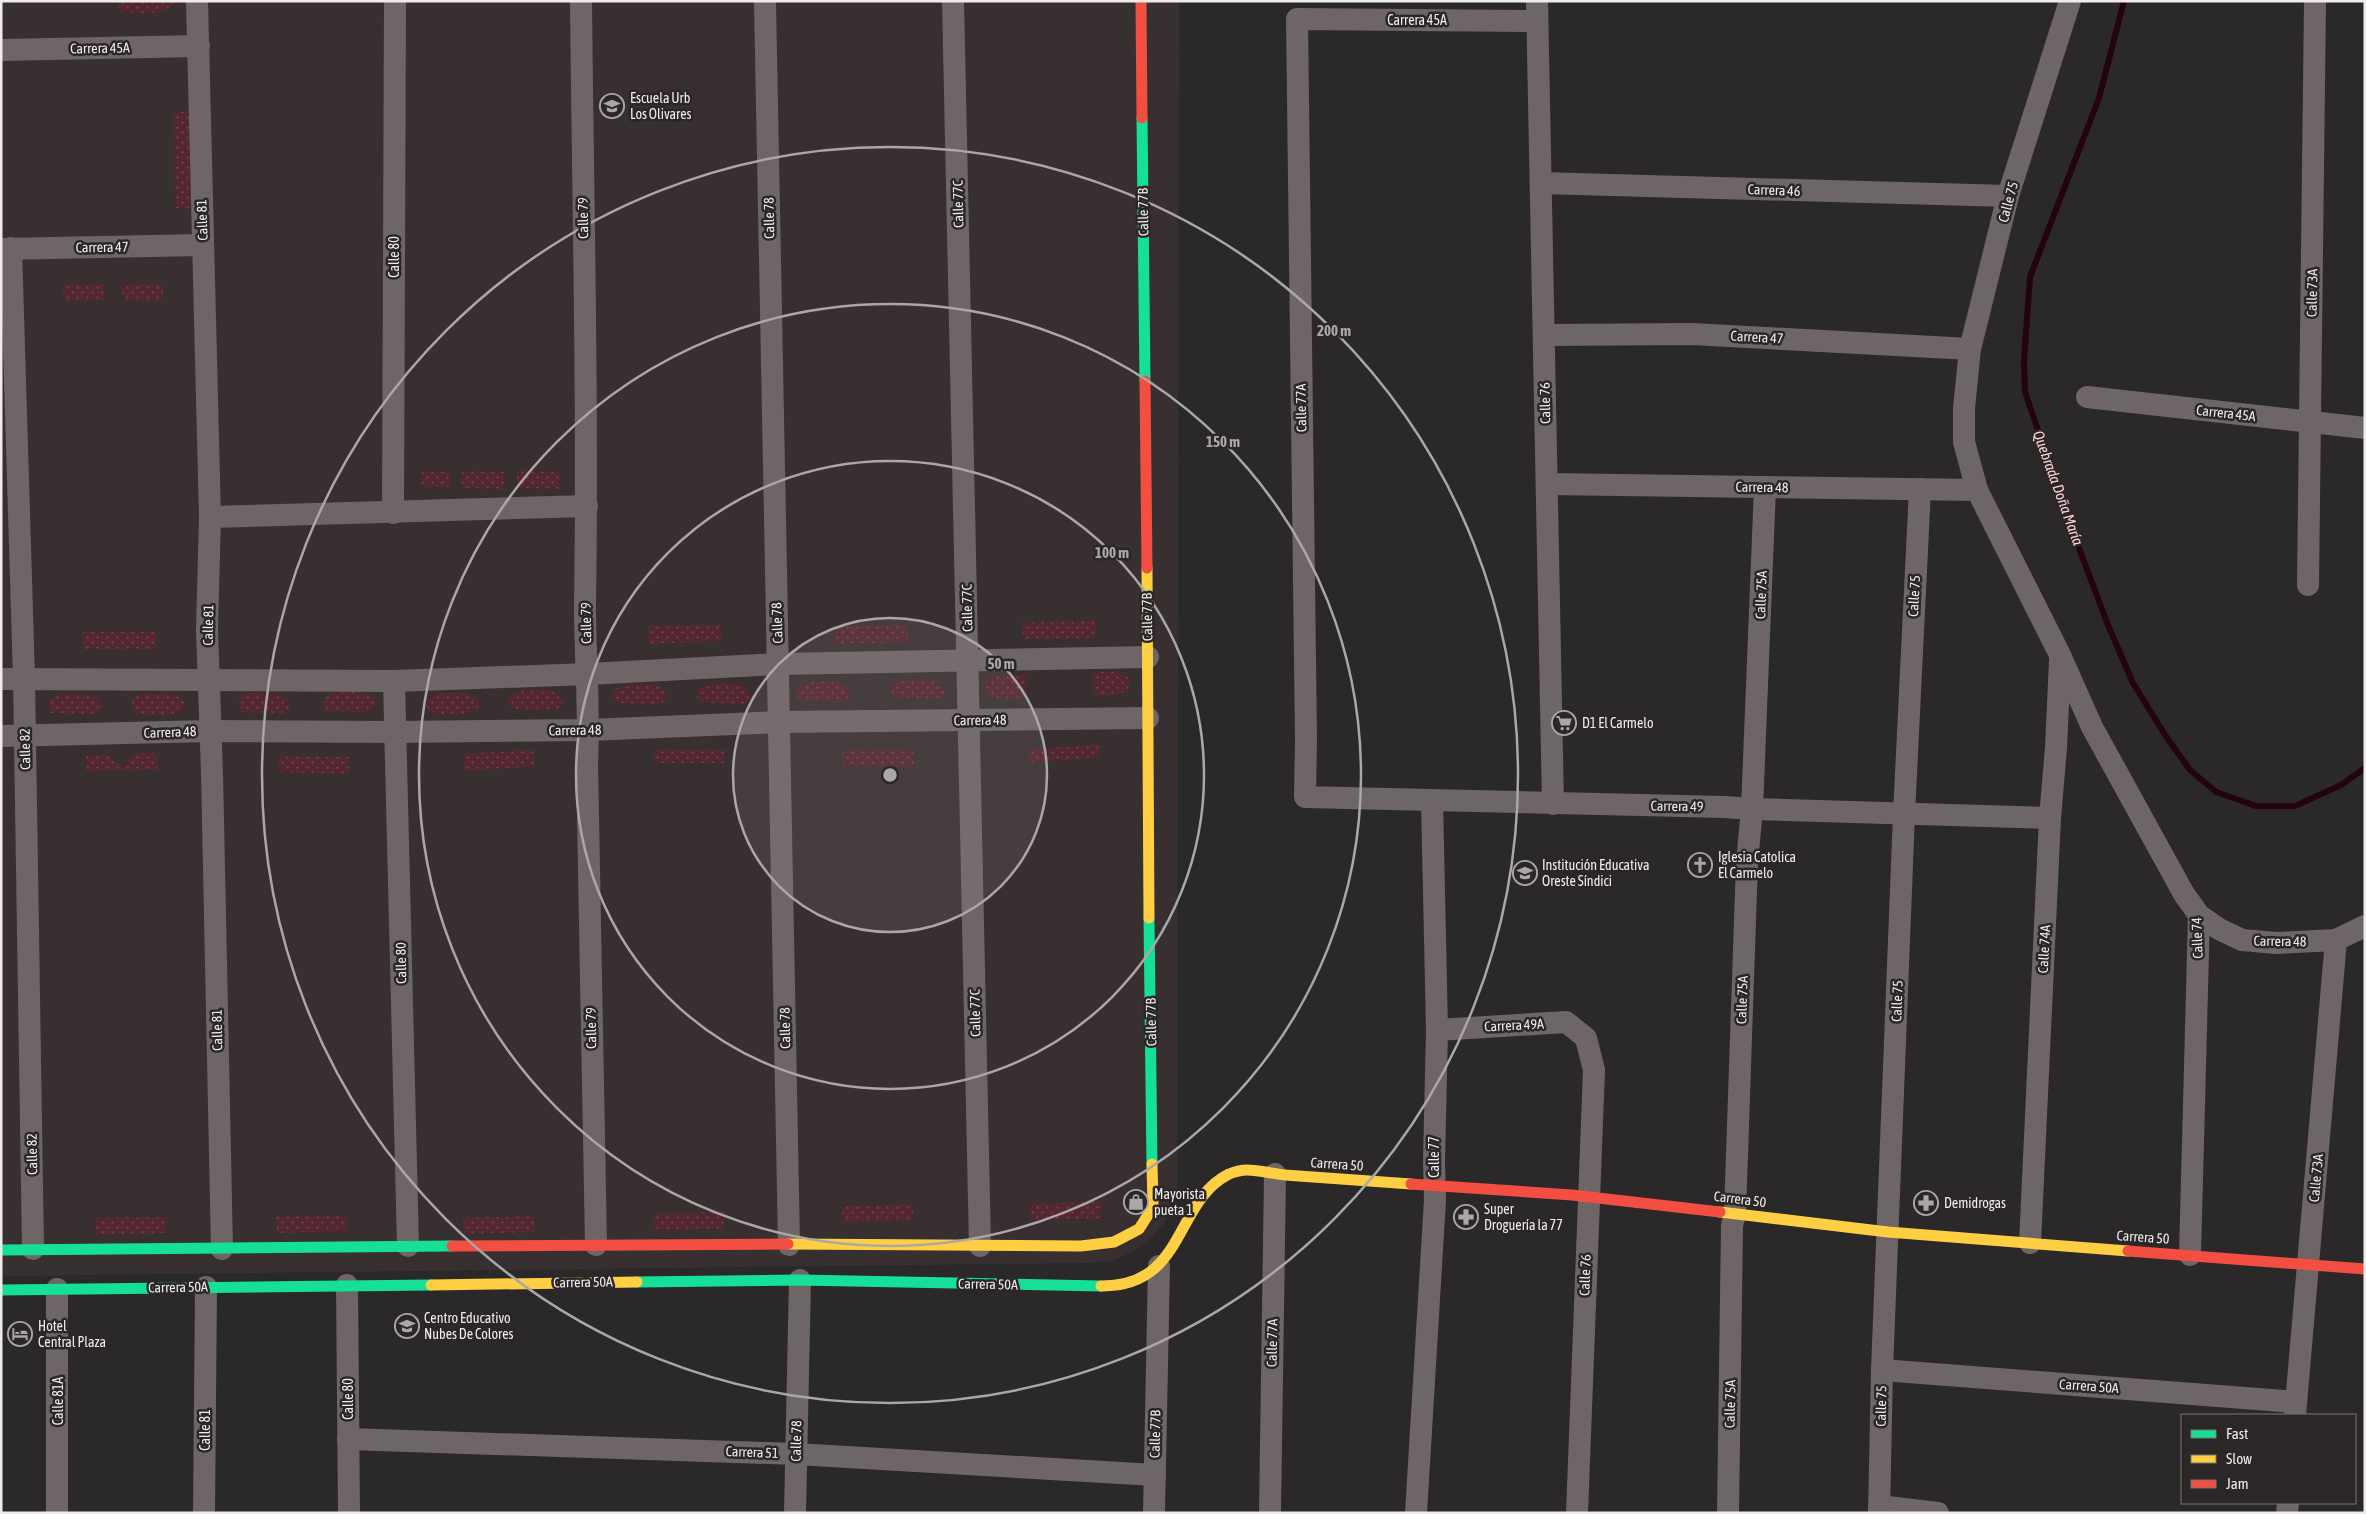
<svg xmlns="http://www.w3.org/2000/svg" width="2366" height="1514" viewBox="0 0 2366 1514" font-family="'Asap Condensed',sans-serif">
<defs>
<pattern id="grass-dots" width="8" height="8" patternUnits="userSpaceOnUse" patternTransform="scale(1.25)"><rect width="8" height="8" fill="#542631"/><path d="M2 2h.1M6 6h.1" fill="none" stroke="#6d464f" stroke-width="1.8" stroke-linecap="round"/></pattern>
</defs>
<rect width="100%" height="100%" fill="#2a2828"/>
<!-- built -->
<path fill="#382f30" d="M1,1h1178l-2,1198 -13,24 -13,15 -17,13 -22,10 -24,2 -1087,13z"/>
<!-- grass -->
<g fill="url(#grass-dots)">
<path d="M118,1h57c-11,17 -36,11 -54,11l-3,-3z"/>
<path d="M174,112h16l1,96h-16z"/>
<path d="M63,284h40l1,16h-41z"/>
<path d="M122,284h41v16l-40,1z"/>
<path d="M422,471l28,1v15h-28z"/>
<path d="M462,471l42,1v17l-42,-1z"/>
<path d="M517,471l42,1v17l-42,-1z"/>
<path d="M1096,620v18l-73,1 -1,-16z"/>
<path d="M721,625l1,16 -73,3 -1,-18z"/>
<path d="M907,625l1,17 -74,2v-17z"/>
<rect x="83" y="632" width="73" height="17"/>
<path d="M1094,672h21l13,5 3,8c-8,13 -23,10 -37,11z"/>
<path d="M1026,674l1,24c-16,0 -46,8 -42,-17l9,-5z"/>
<path d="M904,679c15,1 36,-4 41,12l-3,6 -7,2 -41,-2 -3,-6 1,-6 5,-4z"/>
<path d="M809,682c15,0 36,-4 42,12l-4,5 -6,3 -42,-2 -3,-6 2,-7z"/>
<path d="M626,684c14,1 36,-4 41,12l-3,6 -6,2 -42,-1 -3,-7 1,-6z"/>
<path d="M710,684c14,0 36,-5 41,12l-3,5 -6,3 -42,-2 -3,-6 1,-7z"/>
<path d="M521,690c15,0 36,-4 42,12l-4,6 -6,2 -42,-1 -3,-7 1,-6z"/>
<path d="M335,692c15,1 36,-4 42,12l-4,6 -6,2 -42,-1 -2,-7 1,-6z"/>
<path d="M250,693c15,1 36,-4 41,12l-3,6 -7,2 -41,-1 -2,-13 5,-4z"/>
<path d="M439,693c14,1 36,-4 41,12 -8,13 -38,11 -51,6l-3,-6 1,-6z"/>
<path d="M62,694c14,1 35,-4 41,12l-4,6 -6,2 -42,-1 -2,-6 1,-7 5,-4z"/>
<path d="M144,694c15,0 36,-4 42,12 -8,13 -38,10 -52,6l-3,-6 1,-7 6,-4z"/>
<path d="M1099,744l1,13 -70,6 -2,-13z"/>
<path d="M533,750l2,16 -71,5 -1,-17z"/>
<rect x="654" y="750" width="71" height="13"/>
<path d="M843,750h70l1,17 -71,-1z"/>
<path d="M135,753h22l1,16 -71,2 -1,-16h21l15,12z"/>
<path d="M279,756l70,1v17l-71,-2z"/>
<path d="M1101,1202v17l-71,1v-16z"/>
<path d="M913,1204v16l-70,2 -1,-16z"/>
<path d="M724,1212v17l-70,1 -1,-16z"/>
<path d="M347,1215v16l-70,2 -1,-16z"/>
<path d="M534,1216v16l-70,2 -1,-16z"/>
<path d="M166,1217v16l-71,2v-17z"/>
</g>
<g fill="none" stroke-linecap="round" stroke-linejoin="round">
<!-- stream -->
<path stroke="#23040a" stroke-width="6" d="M2124,1l-25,97 -69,179 -6,83 1,32 43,127 40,106 25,58 32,52 25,35 26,22 40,14h39l46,-21 24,-17"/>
<!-- street -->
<g stroke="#6e6566" stroke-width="22">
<path d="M197,1l13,516 -3,112 5,144 10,476"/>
<path d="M581,1c2,202 7,404 4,605 0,53 5,105 2,157l9,482"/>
<path d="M765,1l24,1244"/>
<path d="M953,1l27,1245"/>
<path d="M1537,1l16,803"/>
<path d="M2070,1l-62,195 -38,153 -6,59v34l13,48 83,165 32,72 92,167 15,21 -9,340"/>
<path d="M1537,21l-240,-2 9,721 -1,57 420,10 27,2 298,9"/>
<path d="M1,50l198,-4"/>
<path d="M1541,183l467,13"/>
<path d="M11,248l13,430 9,571"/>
<path d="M1,249l201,-4"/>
<path d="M1544,335l148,-1 278,15"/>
<path d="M2087,397l278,31"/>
<path d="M1547,484l430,6"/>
<path d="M393,513l2,-512"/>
<path d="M210,517l377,-11"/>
<path d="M2308,585l7,-584"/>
<path d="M1,679l393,2 194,-7 191,-10 369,-7"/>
<path d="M394,681l14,565"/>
<path d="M1,736l209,-5 185,1 194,-2 191,-8 368,-4"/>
<path d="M2199,915l20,14 23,11 34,3 60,-3 29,-14"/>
<path d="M1437,1030l129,-8 20,16 8,32 -17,443"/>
<path d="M2030,1243l20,-425 6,-70 4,-88"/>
<path d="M347,1285l2,228"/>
<path d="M1882,1370l414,32"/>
<path d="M2295,1415l41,-475"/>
<path d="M348,1439l448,15 359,21"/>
<path d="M1879,1506l59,7"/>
<path d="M57,1513v-224"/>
<path d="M204,1513l2,-226"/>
<path d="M795,1513l5,-233"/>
<path d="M1154,1513l5,-247"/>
<path d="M1270,1513l5,-339"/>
<path d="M1416,1513l19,-313 -1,-39 3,-131 -5,-230"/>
<path d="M1728,1513l4,-287 3,-13 12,-351 5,-53 13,-322"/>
<path d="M1879,1513l3,-143 22,-556 16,-325"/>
<path d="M2287,1513l1,-10"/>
</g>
<!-- fast -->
<g stroke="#16e098" stroke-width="11">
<path d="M1142,118l3,263"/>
<path d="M1149,918l3,246"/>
<path d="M1,1250l451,-4"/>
<path d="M637,1282l163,-2 301,6"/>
<path d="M1,1290l430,-5"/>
</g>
<!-- slow -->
<g stroke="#ffcf43" stroke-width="11">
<path d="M1147,568l2,350"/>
<path d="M1720,1212l168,20 240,19"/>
<path d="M788,1244l293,2 33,-4 25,-13 14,-22 -1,-43"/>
<path d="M431,1285l206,-3"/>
<path d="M1101,1286c85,1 73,-85 128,-112 5,-2 13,-4 18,-4 13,0 26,4 38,5 42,3 84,6 126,9"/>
</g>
<!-- jam -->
<g stroke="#f24e42" stroke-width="11">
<path d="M1141,1l1,117"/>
<path d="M1145,381l2,187"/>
<path d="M1411,1184l161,11 148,17"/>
<path d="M452,1246l336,-2"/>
<path d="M2128,1251l237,18"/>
</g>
</g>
<!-- distance rings -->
<circle cx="890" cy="775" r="157" fill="#aaa7a8" fill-opacity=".12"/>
<g fill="none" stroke="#aaa7a8" stroke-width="2.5">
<circle cx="890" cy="775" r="157"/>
<circle cx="890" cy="775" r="314"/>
<circle cx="890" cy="775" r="471"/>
<circle cx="890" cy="775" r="628"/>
</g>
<!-- icons -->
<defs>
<symbol id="school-ring" viewBox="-11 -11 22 22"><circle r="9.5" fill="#2b2727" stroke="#aaa7a8" stroke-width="1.5"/><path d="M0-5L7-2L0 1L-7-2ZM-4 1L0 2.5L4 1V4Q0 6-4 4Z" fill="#aaa7a8"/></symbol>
<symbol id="supermarket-ring" viewBox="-11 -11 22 22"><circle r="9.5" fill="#2b2727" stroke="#aaa7a8" stroke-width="1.5"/><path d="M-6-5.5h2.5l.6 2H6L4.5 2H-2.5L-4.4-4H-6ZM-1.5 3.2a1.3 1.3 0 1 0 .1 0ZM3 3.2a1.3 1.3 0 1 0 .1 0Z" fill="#aaa7a8"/></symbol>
<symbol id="church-ring" viewBox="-11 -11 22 22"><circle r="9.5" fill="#2b2727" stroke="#aaa7a8" stroke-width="1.5"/><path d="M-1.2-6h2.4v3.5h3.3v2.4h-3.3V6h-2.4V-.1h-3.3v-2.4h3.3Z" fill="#aaa7a8"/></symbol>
<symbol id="shop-ring" viewBox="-11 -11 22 22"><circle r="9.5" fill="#2b2727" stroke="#aaa7a8" stroke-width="1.5"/><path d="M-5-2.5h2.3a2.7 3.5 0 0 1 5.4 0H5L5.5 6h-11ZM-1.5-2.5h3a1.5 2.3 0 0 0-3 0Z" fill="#aaa7a8"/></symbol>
<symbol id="pharmacy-ring" viewBox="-11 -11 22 22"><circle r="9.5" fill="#2b2727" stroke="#aaa7a8" stroke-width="1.5"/><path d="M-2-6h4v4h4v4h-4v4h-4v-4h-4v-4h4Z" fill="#aaa7a8"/></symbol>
<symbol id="hotel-ring" viewBox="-11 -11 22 22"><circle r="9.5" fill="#2b2727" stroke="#aaa7a8" stroke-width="1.5"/><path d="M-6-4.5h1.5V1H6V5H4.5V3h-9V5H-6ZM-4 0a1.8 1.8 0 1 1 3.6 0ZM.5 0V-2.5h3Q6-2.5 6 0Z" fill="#aaa7a8"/></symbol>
</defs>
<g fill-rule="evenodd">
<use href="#school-ring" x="598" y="92" width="28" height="28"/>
<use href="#supermarket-ring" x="1550" y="709" width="28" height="28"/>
<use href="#church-ring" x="1686" y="851" width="28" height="28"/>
<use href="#school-ring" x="1511" y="859" width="28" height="28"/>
<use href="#shop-ring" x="1122" y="1188" width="28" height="28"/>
<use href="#pharmacy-ring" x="1912" y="1189" width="28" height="28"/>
<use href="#pharmacy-ring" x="1452" y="1203" width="28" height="28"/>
<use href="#school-ring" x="393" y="1312" width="28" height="28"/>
<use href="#hotel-ring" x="6" y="1320" width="28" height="28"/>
</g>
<g text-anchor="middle" stroke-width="5" stroke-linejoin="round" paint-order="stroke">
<!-- street labels -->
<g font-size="14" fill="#efeced" stroke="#2b2727">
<text x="1417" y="25">Carrera 45A</text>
<text transform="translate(100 48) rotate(-1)" y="5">Carrera 45A</text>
<text transform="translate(1774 190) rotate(2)" y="5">Carrera 46</text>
<text transform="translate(2008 202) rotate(-75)" y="5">Calle 75</text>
<text transform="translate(958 204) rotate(-91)" y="5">Calle 77C</text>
<text transform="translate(1143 212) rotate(-91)" y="5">Calle 77B</text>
<text transform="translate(583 218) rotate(-91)" y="5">Calle 79</text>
<text transform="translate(769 218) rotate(-91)" y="5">Calle 78</text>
<text transform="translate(202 220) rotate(-92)" y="5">Calle 81</text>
<text transform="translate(102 247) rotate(-1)" y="5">Carrera 47</text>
<text transform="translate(394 257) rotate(-90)" y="5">Calle 80</text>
<text transform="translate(2312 293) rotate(-89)" y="5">Calle 73A</text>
<text transform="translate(1757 337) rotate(3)" y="5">Carrera 47</text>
<text transform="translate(1545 403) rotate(-91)" y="5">Calle 76</text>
<text transform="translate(1301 408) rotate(-91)" y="5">Calle 77A</text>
<text transform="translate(2226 413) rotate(6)" y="5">Carrera 45A</text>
<text transform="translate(1762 487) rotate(1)" y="5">Carrera 48</text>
<text transform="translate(1761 595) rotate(-88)" y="5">Calle 75A</text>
<text transform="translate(1914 596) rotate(-87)" y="5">Calle 75</text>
<text transform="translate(967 608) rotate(-91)" y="5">Calle 77C</text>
<text transform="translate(1147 617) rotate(-91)" y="5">Calle 77B</text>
<text transform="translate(586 623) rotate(-91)" y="5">Calle 79</text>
<text transform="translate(777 623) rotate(-92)" y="5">Calle 78</text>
<text transform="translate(208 625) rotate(-89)" y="5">Calle 81</text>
<text transform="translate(980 720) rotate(-1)" y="5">Carrera 48</text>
<text transform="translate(575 730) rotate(-1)" y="5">Carrera 48</text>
<text transform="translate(170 732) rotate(-2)" y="5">Carrera 48</text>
<text transform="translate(25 749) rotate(-91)" y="5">Calle 82</text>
<text transform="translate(1677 806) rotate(1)" y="5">Carrera 49</text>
<text transform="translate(2197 938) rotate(-92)" y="5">Calle 74</text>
<text transform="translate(2280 941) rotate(1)" y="5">Carrera 48</text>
<text transform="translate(2044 949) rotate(-87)" y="5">Calle 74A</text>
<text transform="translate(401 963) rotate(-91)" y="5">Calle 80</text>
<text transform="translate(1742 1000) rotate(-88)" y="5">Calle 75A</text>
<text transform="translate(1897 1001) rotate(-88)" y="5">Calle 75</text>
<text transform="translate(975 1013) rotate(-91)" y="5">Calle 77C</text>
<text transform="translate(1151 1022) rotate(-91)" y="5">Calle 77B</text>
<text transform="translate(1514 1025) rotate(-3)" y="5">Carrera 49A</text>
<text transform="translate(591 1028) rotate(-91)" y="5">Calle 79</text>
<text transform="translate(785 1028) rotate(-91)" y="5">Calle 78</text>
<text transform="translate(217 1030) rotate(-91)" y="5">Calle 81</text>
<text transform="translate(32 1154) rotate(-91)" y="5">Calle 82</text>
<text transform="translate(1434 1157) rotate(-90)" y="5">Calle 77</text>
<text transform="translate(1337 1164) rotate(4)" y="5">Carrera 50</text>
<text transform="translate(2316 1178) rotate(-85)" y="5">Calle 73A</text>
<text transform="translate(1740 1199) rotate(7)" y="5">Carrera 50</text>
<text transform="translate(2143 1237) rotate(4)" y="5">Carrera 50</text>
<text transform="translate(1585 1275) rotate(-88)" y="5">Calle 76</text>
<text transform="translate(583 1282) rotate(-1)" y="5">Carrera 50A</text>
<text transform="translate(988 1284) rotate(1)" y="5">Carrera 50A</text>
<text transform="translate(178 1287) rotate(-1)" y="5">Carrera 50A</text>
<text transform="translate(1272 1343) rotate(-89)" y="5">Calle 77A</text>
<text transform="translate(2089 1386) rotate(4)" y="5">Carrera 50A</text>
<text transform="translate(348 1399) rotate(-90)" y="5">Calle 80</text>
<text transform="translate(58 1401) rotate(-90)" y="5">Calle 81A</text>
<text transform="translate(1730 1404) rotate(-89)" y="5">Calle 75A</text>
<text transform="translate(1881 1406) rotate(-89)" y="5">Calle 75</text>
<text transform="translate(205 1430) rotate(-90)" y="5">Calle 81</text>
<text transform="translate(1155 1434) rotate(-89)" y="5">Calle 77B</text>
<text transform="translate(796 1441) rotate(-89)" y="5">Calle 78</text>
<text transform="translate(752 1452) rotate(2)" y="5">Carrera 51</text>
</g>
<!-- poi labels -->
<g font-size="14" fill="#efeced" stroke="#2b2727" text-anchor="start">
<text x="630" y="103">Escuela Urb<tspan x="630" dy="16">Los Olivares</tspan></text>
<text x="1582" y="728">D1 El Carmelo</text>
<text x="1718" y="862">Iglesia Catolica<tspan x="1718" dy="16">El Carmelo</tspan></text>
<text x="1542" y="870">Institución Educativa<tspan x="1542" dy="16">Oreste Síndici</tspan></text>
<text x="1154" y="1199">Mayorista<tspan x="1154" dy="16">pueta 1</tspan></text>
<text x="1944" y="1208">Demidrogas</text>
<text x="1484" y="1214">Super<tspan x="1484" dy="16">Droguería la 77</tspan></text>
<text x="424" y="1323">Centro Educativo<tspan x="424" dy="16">Nubes De Colores</tspan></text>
<text x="38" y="1331">Hotel<tspan x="38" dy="16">Central Plaza</tspan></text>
</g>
<!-- water labels -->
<g font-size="15" font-style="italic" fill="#fbd1d7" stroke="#2b2727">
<text transform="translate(2058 488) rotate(70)" y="5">Quebrada Doña María</text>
</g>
</g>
<circle cx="890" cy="775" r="8" fill="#aaa7a8" stroke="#2b2727" stroke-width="2.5"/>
<g font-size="15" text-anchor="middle" font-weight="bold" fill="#aaa7a8" stroke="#2b2727" stroke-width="5" stroke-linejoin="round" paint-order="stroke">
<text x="1334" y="336">200 m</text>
<text x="1223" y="447">150 m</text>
<text x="1112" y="558">100 m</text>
<text x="1001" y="669">50 m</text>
</g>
<!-- border -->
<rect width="2366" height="1514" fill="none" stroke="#efeced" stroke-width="5"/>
<!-- legend -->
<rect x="2181" y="1414" width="175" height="90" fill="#2b2727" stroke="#797676"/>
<rect x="2191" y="1430" width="25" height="8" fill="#16e098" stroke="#797676"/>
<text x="2226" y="1439" font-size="15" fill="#efeced">Fast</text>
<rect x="2191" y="1455" width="25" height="8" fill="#ffcf43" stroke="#797676"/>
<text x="2226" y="1464" font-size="15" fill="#efeced">Slow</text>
<rect x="2191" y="1480" width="25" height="8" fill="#f24e42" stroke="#797676"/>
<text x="2226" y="1489" font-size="15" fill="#efeced">Jam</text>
</svg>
